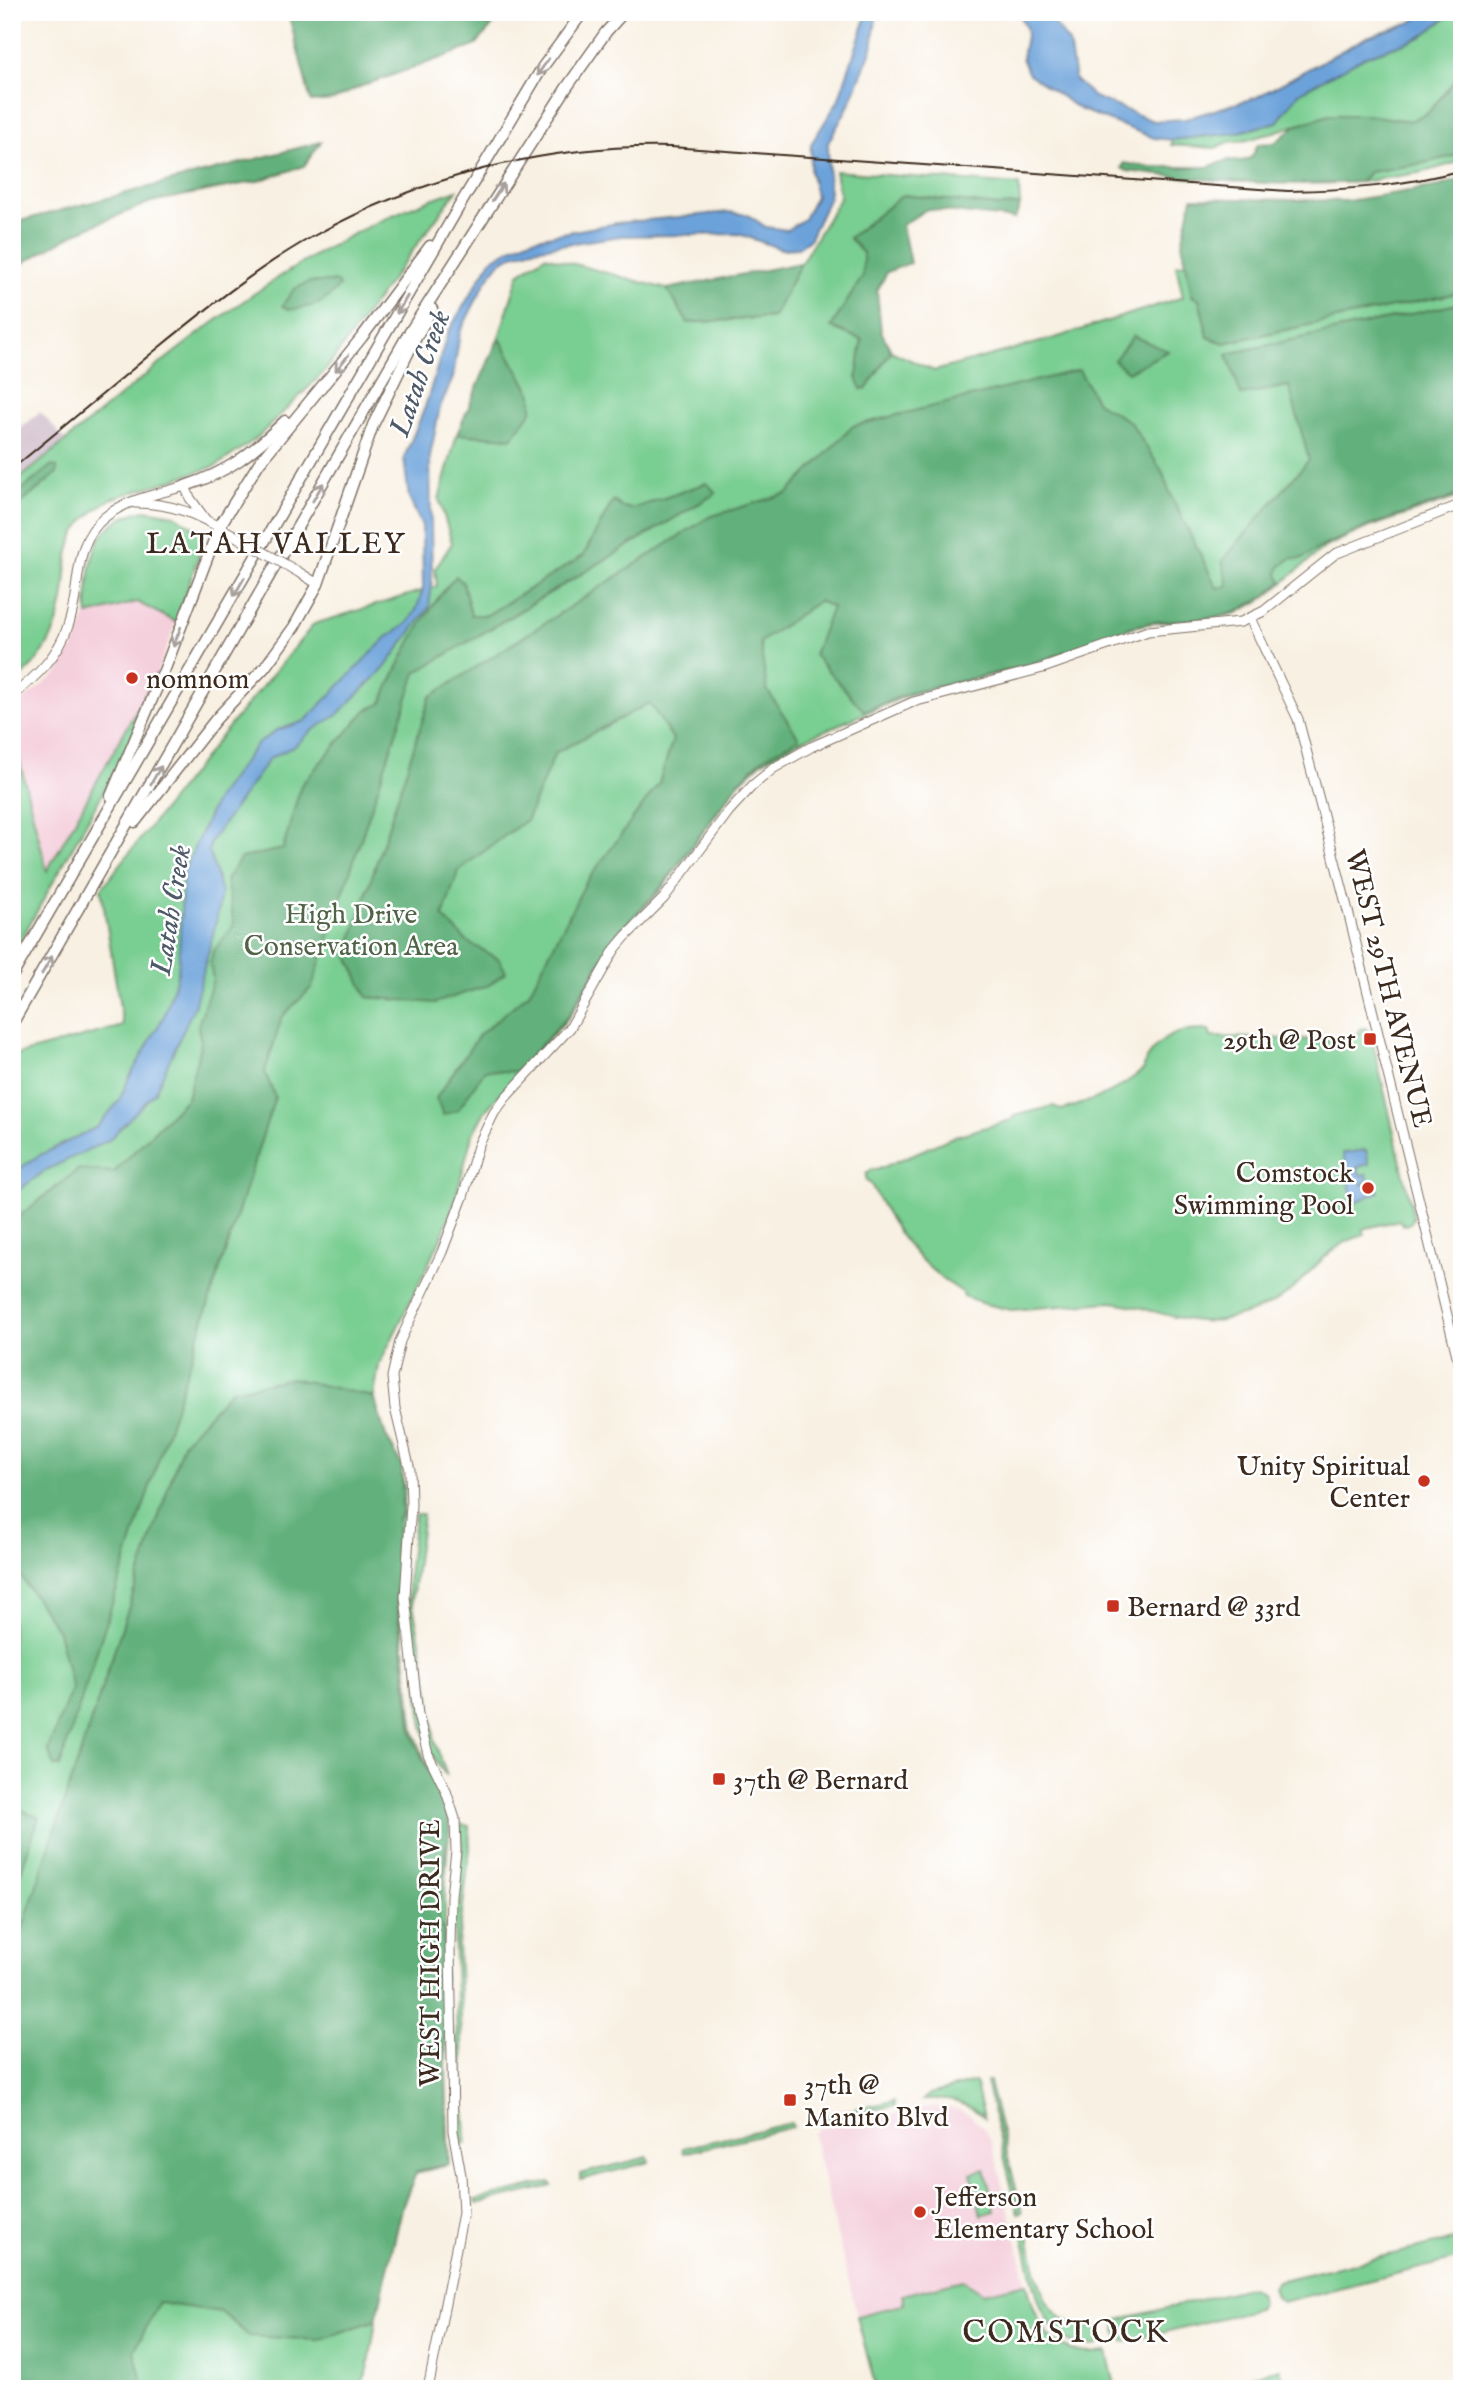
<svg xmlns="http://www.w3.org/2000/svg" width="1474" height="2401" viewBox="0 0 1474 2401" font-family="'IM FELL English',serif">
<rect width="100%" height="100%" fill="#fff"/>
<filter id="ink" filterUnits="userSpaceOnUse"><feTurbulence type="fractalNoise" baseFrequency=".0143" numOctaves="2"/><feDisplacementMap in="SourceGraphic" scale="14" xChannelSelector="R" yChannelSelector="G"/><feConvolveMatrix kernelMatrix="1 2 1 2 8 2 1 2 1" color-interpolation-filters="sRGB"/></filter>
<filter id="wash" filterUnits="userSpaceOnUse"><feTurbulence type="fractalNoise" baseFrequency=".00686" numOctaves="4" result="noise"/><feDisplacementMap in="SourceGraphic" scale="28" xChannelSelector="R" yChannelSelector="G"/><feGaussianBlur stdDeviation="1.57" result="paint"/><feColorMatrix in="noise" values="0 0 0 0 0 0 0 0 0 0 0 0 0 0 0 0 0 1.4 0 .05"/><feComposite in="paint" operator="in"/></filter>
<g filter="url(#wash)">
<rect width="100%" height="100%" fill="#f8f0e2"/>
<!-- built -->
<g fill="#f4cfdc">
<path d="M137,602l39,20 -19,51 -110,199 -35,-141v-22l48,-38 3,-11 11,-12 12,-33z"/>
<path d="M935,2106l22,3 14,7 12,11 9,16 35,140 -43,10 -82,2 2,9 -47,12 -44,-182 7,-6z"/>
</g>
<!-- industrial -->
<path fill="#d0bdcc" d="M40,412l29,32 -57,49v-57z"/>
<!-- green -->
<g fill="#79ce92" stroke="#5a7c58" stroke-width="2" fill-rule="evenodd">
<path d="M1454,12h8v59l-34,42 -18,8 -43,-6h-38l-81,25 -19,2 -14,6 -44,-3 1,-5 63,-7 42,-11 23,-30 66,-36 55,-19z"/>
<path d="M1462,154v7l-38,11 -63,10 8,-10 51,-8z"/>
<path d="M835,171l184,14 1,20 -21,1 -96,-11 -54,43 14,15v23l-32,51 31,13 -5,37 10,11 24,-37 43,20 121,-33 128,-41 -7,-32 11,-2 5,33 7,3 9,38 17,6 237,-51v11l-235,51 11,32 224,-61v171l-95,32 -42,19 -60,51 -28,15 -24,6 -60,4 -21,4 -105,40 -116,27 -111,47 -37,20 -24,22 -78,107 -42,44 -49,82 -85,95 -13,24 -17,66 -13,35 -63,129 -5,31 13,45 12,23 6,25 -7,107 16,135 35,91 -4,70 -1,131 5,142 -53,13 -78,162 58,-20 -8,50 -9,19h-347v-1333l111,-30 -22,-137 121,-154 92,-111 123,-38 -2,-17 17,-26 -13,-44 18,-65 55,4 20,-43 -33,-58 20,-63 26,-18 122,33 21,34 85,-6 28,-54 39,-65zM1097,403l33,19 -421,95zM707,483l8,11 -245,147 -7,-58 8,32h16l96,-59 30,-55 9,6 11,2z"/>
<path d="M457,190l-133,182 -67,66 -41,28 -105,33c-15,9 -30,22 -38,39 -6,14 -7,33 -8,48 -4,40 -19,74 -53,98v-173l44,-37 -5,-8 -39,32v-13c141,-114 270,-237 445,-295z"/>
<path d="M145,510l30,5 28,18 1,7 -28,82 -39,-20 -49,13c-2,-11 0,-23 1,-34 3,-39 16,-62 56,-71z"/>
<path d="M157,673l-25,64 -23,45 -97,174v-225l35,140z"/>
<path d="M1363,1028l4,1 4,6 43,183 -5,6 -5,1 -5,-5 -36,9 2,6c-36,9 -50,34 -76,57 -14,12 -30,18 -48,23 -13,4 -28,8 -42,6 -31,-2 -59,-17 -89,-19l-99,8 -30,-7 -17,-7 -2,-4c-45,-28 -68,-60 -91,-108l-5,-3v-7l6,-5 5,1 78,-34 56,-16 3,-4 40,-10 7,4c33,-9 57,-19 83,-41 0,-9 3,-12 9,-19 16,-19 32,-20 56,-20l2,7 115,3 33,-6 1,-5z"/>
<path d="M415,1514h8l-11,86 16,83 7,59 12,34c-29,-30 -28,-84 -32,-123 -3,-23 -7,-47 -7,-70 1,-23 5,-46 7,-69z"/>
<path d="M461,1824l8,2 1,23 -12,95 8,200 -4,1 -3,-11 -5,-217 8,-67z"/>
<path d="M975,2082l9,35c-19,-16 -36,-19 -61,-17l7,-6z"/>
<path d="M986,2082h3l33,130 -4,1z"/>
<path d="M894,2101l1,5 -81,15 -1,-3z"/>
<path d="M791,2123l1,4 -108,26 -1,-5z"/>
<path d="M648,2157l1,5 -69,18v-6z"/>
<path d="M985,2169l10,42 -14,4 -10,-42z"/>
<path d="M550,2182l2,4 -76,18 -1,-4z"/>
<path d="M1026,2232l3,4c7,30 9,72 40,86 10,5 22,2 32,8l1,8 -4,7c-58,12 -65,-71 -75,-109z"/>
<path d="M1453,2240l7,3 1,9 -4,7 -175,43 -6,-5 -3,-10 4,-6z"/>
<path d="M963,2280l21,13 43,-10c10,45 27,76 80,69l9,37h-240l-19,-73 47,-12 -2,-9z"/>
<path d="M1251,2287l7,5 3,10 -4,7 -132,33c-9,-6 -11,-12 -7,-22z"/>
<path d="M1280,2368l6,21h-87z"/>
</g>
<!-- forest -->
<g fill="#62b17c" stroke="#4e6e4d" stroke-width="2">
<path d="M288,12h216l-29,34 -113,40 -29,14 -22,2z"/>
<path d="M1462,71v83l-42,10 -51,8 -8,10c-77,5 -157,-1 -234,-11l-5,-3 2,-5 26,4h57l22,-7 14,1 9,-4 6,-13 17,-1 20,-17 34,-11h38l43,6 18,-8z"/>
<path d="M321,142l-17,24 -46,15 -107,21 -71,29 -68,38v-46z"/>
<path d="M1462,179v113l-238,51 -16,-6 -9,-38 -7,-3 -10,-53 10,-45 155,3 93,-15z"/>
<path d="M903,195l96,11 21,-1 -5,14 -88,-10 -25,16 8,38 -23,9 -10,19 4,40 10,20 -24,37 -6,1 -4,-12 5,-37 -31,-13 32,-51v-23l-14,-15z"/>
<path d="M801,263l-28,54 -85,6 -21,-34z"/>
<path d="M309,282h28l2,4c-16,20 -25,20 -49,24l-8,-4 12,-17z"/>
<path d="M1462,303v191l-95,33 -44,19 -22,13 -10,-1 -12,10 -1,7 4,7 -18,15 -28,15 -24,6 -59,4 -22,5 -105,39 -116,27 -46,18 -50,-56 18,-48 -13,-6 -59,41 7,48 32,48 -37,21 -24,24 -78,106 -43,44 -49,83 -52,56 -31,-2 -27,40 -15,5 -7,-17 43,-63 50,-42 56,-109 74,-101 14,-44 -24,-36 -94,50 -28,66 -69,52 -15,46 25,25 31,17 7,13 -17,13 -54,18 -68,-6 -20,-43 83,-257 279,-180 79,-24 65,-67 226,-56 18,32 33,20 32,49 9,25 46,92 11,-2 -6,-25 87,-101 -20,-74 -48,9 -14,-41z"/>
<path d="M1133,336l35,15 -40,21 -14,-12z"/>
<path d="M499,337l33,58v16l-20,27 -55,-4z"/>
<path d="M51,466l6,1v6l-45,38v-13z"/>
<path d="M707,483l9,10 -300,180 -104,314 -30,30 -17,55 10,25 -215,669h-6l-6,-17 24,-61 -14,-57 -46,-67v-342l67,-53 35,3 73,-74 14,-56 -3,-16 15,-47 -3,-15 3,-12 21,-28 -8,-44 15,-22 42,-9 18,-64 65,-75 15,-6c20,-46 41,-90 75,-128l7,7 8,32h16l96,-59 30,-55 9,6 11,2z"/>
<path d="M292,1378l81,19 13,39 16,30v46l-4,7 -3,35 4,10 -3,32 16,136c8,33 50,83 34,116l-7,62v10l4,11 5,233 -31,7 -14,33 -27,116 -58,20 -69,-4 -28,-24 -62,-9 -25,48 9,33 -3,5h-128v-429l171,-517 48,-53z"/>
<path d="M12,1806l27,11 -27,81z"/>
</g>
<!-- water -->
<g fill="#6ca2da" stroke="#54667c" stroke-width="2">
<path d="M865,12h12l-5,36 -22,55 -22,40 1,55 -20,42 -11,8 -17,1 -42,-15 -118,2 -88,13 -20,6 -15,9 -13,19 -25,49 -7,46 -13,29 -10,49 2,128 -3,23 -45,62 -47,46 -27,17 -15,14 -25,12 -59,83 -2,10 12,41 -5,31 -22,84 -39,85 -46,48 -63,30 -34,25v-21l26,-18 59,-29 22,-26 10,-23 35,-62 14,-43 5,-100 32,-72 41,-56 21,-15 28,-9 81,-83 22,-15 9,-15 6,-20 -1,-62 -13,-28 -5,-40 21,-51 23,-75 43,-72 20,-12 20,-9 86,-16 112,-11 19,3 18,12 21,3 17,-11 12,-23 -6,-25 1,-27 27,-43 26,-77z"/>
<path d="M1018,12h28l23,31 6,37 19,17 59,24 32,-2 72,-22 110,-60 45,-15 14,-10h28l-33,25 -55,19 -66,36 -23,30 -42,11 -63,7 -18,-2 -75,-29 -51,-36 -6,-15 5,-28z"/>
<path d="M1366,1150l3,14 -11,3 2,8 7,-1 1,7 -6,2v2l13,-1 4,8 -26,11 -10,-50z"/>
</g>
</g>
<g filter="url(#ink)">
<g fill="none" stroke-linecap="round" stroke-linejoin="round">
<defs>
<g id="major">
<path d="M135,503c40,0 62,12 97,31"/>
<path d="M300,573l18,11"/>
<path d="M1250,618l48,101 50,192 114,465"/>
<path d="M12,696c25,-20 46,-40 56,-70 14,-37 3,-82 37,-109 22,-18 53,-23 80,-31l5,12 15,21"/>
<path d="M428,2389l35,-176 -2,-38 -8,-44 -1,-73 -2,-110 1,-52 5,-45 -1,-32 -9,-28 -18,-37 -10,-39 -13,-118 6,-92 -1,-35 -15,-62 -3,-31 8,-36 42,-89 21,-55 15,-51 16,-33 12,-16 64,-69 45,-79 11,-13 38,-38 65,-87 24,-26 21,-17 37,-21 102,-45 130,-34 105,-37 93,-9 23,-11 71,-57 127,-50"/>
</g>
<g id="highway">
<path d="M325,383l37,-46 68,-91"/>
<path d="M185,486c44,-14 67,-33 100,-65"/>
<path d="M111,796l55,-130 53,-139 40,-64 68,-83"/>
<path d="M135,822l81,-103 49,-52 29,-40 24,-43 55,-159 41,-84 18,-32"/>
<path d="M12,976l445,-766 85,-142 41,-56"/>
<path d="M12,1024l394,-686 161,-251 39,-55 18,-20"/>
</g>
</defs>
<!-- major casing -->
<use href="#major" stroke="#7d6f63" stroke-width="11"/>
<!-- highway casing -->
<use href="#highway" stroke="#7d6f63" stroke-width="13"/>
<!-- major -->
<use href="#major" stroke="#fff" stroke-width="9"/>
<!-- highway -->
<use href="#highway" stroke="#fff" stroke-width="10"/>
<!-- rail -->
<path stroke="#3b2a1e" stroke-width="2" d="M12,469c45,-37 90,-74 135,-112 52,-42 105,-86 163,-119 109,-61 236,-94 361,-91l617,44c59,-1 116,-5 174,-21"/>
<defs>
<path id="major-bridge" d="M232,534l68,39"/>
</defs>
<!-- major-bridge casing -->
<use href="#major-bridge" stroke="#7d6f63" stroke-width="11" stroke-linecap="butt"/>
<!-- major-bridge -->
<use href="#major-bridge" stroke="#fff" stroke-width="9"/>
</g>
<!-- one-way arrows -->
<defs><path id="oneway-shaft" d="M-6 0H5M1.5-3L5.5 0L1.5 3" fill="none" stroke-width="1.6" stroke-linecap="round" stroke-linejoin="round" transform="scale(1.75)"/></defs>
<g stroke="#a79f9a">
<use href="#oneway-shaft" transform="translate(543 67) rotate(124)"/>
<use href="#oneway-shaft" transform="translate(498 192) rotate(-57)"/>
<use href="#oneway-shaft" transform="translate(402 305) rotate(121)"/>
<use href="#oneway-shaft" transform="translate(342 363) rotate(129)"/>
<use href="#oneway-shaft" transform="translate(318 492) rotate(-60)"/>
<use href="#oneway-shaft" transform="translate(239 587) rotate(120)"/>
<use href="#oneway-shaft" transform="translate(177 637) rotate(111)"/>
<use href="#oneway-shaft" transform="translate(156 775) rotate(-60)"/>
<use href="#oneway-shaft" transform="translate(47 965) rotate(-60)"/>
</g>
</g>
<!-- markers -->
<g fill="#c8321e" stroke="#fff" stroke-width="2.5">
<circle cx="132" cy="678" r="7"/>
<rect x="1363" y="1032" width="14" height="14" rx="3.5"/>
<circle cx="1368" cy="1188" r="7"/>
<circle cx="1424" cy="1481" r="7"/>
<rect x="1106" y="1599" width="14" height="14" rx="3.5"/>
<rect x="712" y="1772" width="14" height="14" rx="3.5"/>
<rect x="783" y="2093" width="14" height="14" rx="3.5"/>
<circle cx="920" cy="2212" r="7"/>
</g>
<g text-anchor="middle" stroke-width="5" stroke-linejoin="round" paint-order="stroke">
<!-- poi labels -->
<g font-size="28" fill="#3b2a1e" stroke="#fff" text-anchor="start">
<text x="146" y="688">nomnom</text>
<text x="1356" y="1049" text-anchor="end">29th @ Post</text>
<text x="1354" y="1182" text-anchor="end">Comstock<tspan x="1354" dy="32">Swimming Pool</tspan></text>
<text x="1410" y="1475" text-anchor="end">Unity Spiritual<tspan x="1410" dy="32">Center</tspan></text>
<text x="1127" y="1616">Bernard @ 33rd</text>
<text x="733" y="1789">37th @ Bernard</text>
<text x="804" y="2094">37th @<tspan x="804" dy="32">Manito Blvd</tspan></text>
<text x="934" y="2206">Jefferson<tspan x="934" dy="32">Elementary School</tspan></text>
</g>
<!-- park labels -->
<g font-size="28" fill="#516347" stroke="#fff">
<text x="351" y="923">High Drive<tspan x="351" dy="32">Conservation Area</tspan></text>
</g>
<!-- street labels -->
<g font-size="28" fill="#3b2a1e" stroke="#fff">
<text transform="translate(1390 988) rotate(76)" y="10">WEST 29TH AVENUE</text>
<text transform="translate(429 1953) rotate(-90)" y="10">WEST HIGH DRIVE</text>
</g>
<!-- water labels -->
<g font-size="30" font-style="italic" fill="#4f5a69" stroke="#fff">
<text transform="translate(419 373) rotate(-71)" y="10">Latah Creek</text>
<text transform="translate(170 910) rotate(-81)" y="10">Latah Creek</text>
</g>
<!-- neighbourhood labels -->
<g font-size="30" letter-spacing="2" fill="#3b2a1e" stroke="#fff">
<text x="276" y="553">LATAH VALLEY</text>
</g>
<!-- quarter labels -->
<g font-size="32" letter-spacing="2" fill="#3b2a1e" stroke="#fff">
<text x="1066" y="2342">COMSTOCK</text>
</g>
</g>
<!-- margin -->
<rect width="1474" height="2401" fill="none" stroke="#fff" stroke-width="42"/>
</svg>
